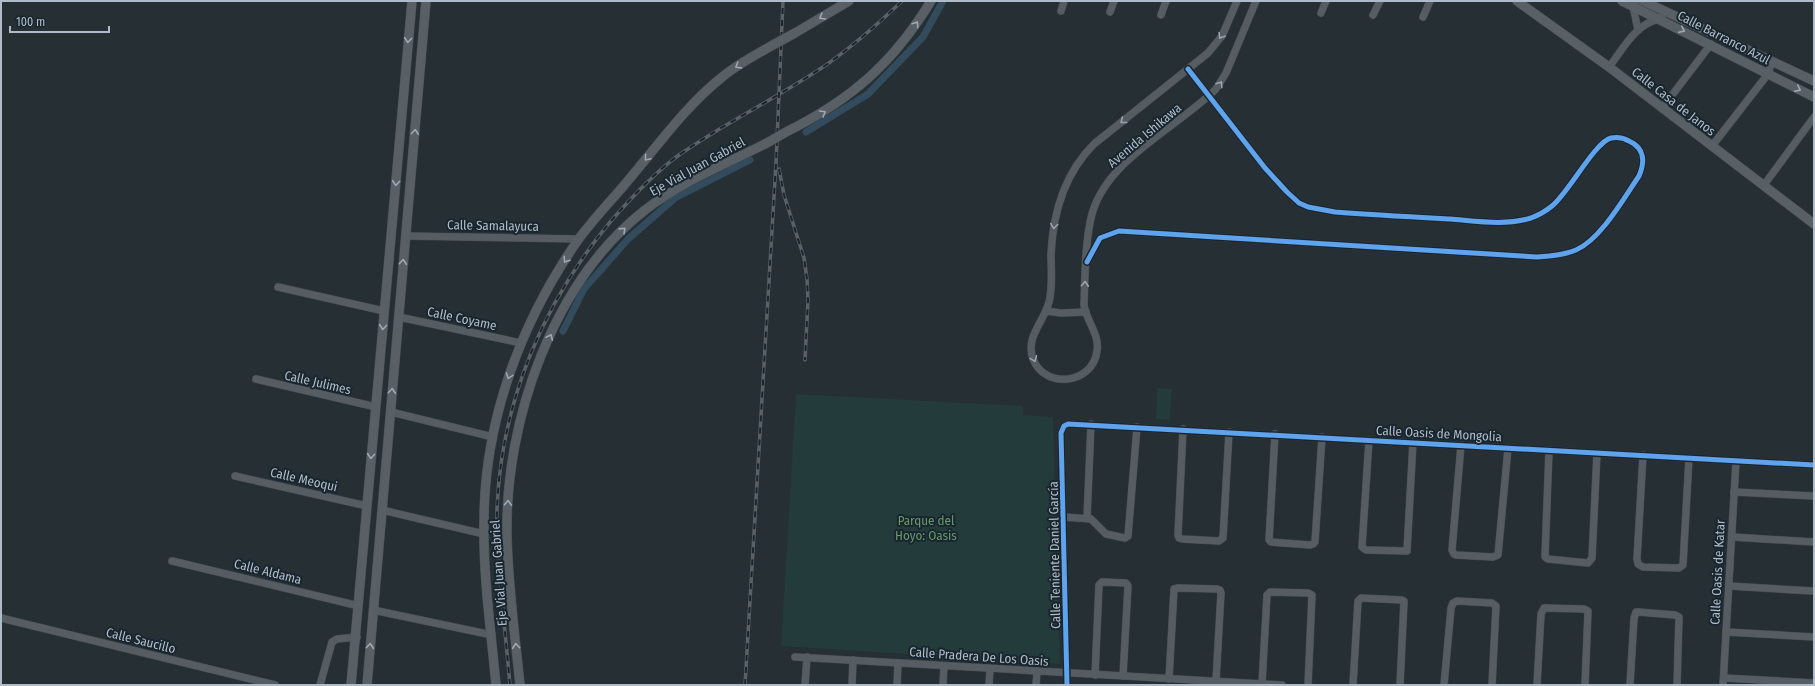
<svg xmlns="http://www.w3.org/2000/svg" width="1815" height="686" viewBox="0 0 1815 686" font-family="'Fira Sans Condensed',sans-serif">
<rect width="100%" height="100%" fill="#262f34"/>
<!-- green -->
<g fill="#233b3a">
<path d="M1157,388l15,1 -2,31 -14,-1z"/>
<path d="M796,394l227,12v9l30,2 7,247 -279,-18z"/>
</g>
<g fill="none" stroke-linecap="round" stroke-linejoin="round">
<!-- canal -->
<g stroke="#324c5e" stroke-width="7">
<path d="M806,132l62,-38 55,-57 20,-36"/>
<path d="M563,331l21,-42 44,-50 47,-41 75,-38"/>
</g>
<defs>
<g id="minor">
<path d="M1237,1l-15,35 -14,17 -114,91c-30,30 -41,68 -43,110 0,15 2,33 -2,48 -5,20 -24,35 -16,57 12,31 60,25 64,-8 3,-17 -11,-30 -13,-46 1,-29 1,-64 8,-91 15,-55 86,-87 124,-125l10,-16 30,-72"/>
<path d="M1636,1l-3,5 5,24"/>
<path d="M1061,11l3,-10"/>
<path d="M1110,12l4,-11"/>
<path d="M1321,13l5,-12"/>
<path d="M1161,15l5,-14"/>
<path d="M1373,15l7,-14"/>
<path d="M1423,17l7,-16"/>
<path d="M1609,67c14,-18 27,-44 51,-48l5,-8"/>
<path d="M1663,107l48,-63"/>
<path d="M1712,146l56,-72 4,-13"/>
<path d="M1764,185l50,-68"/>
<path d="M406,236l173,3"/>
<path d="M1087,262l13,-24 19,-7 418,26c14,-1 27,-2 39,-7 25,-11 48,-52 63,-74 6,-14 6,-28 -10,-35 -5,-3 -12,-4 -18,-3 -16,4 -42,54 -59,68 -6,5 -13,9 -21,12 -25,8 -55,3 -81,1 -38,-2 -77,-4 -115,-7l-27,-5 -9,-4 -12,-11 -22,-24 -77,-99"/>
<path d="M278,287l106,24"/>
<path d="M1046,311l15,2 25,-1"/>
<path d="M399,317l122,26"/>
<path d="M256,379l120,28"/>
<path d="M391,412l102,25"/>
<path d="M1183,429l-5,106 1,3 3,1 37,2 4,-3 6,-106"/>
<path d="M1275,434l-6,106 2,2 39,3 3,-1 2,-2 7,-105"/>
<path d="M1369,440l-7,107 4,3 41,1 6,-109"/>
<path d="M1461,445l-9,105 2,4 2,1 37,2 5,-2 10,-107"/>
<path d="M1549,450l-4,107 3,2 40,4 4,-5 5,-105"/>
<path d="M1643,455l-6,104 1,5 5,3 36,1 4,-3 6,-107"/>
<path d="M235,476l132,30"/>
<path d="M1734,492l80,4"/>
<path d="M382,510l102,24"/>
<path d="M1064,517l27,2 15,15 19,4 3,-2 9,-109"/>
<path d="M1087,518l4,-94"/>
<path d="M1732,537l82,5"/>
<path d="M172,561l187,45"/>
<path d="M1729,586l85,5"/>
<path d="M373,610l119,25"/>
<path d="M1,618l274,67"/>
<path d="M1726,632l88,5"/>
<path d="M795,657l487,28"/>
<path d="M1095,675l4,-90 3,-3 24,1 2,3 -5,90"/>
<path d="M1724,678l90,5"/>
<path d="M1169,679l5,-90 4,-1 39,1 3,1 1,3 -5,88"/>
<path d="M1262,684l5,-89 3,-3 38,1 4,2 -4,90"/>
<path d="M320,685l12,-43 5,-3 20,-2"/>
<path d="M805,685l2,-28"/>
<path d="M852,685l1,-25"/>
<path d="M897,685l1,-22"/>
<path d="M943,685l1,-19"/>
<path d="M989,685l1,-16"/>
<path d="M1036,685l1,-13"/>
<path d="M1067,685l-6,-252 3,-7 4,-2 746,41"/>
<path d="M1353,685l5,-84 3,-3 41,2 2,1 -4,84"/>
<path d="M1444,685l7,-77 2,-5 4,-2 35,2 4,3 -4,79"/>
<path d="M1537,685l4,-71 3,-6 40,1 4,2 -3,74"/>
<path d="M1630,685l4,-67 2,-6h2l37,3 4,2 -2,68"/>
<path d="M1723,685l13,-224"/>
</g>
<g id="major">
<path d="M1517,1l92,66 205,157"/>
<path d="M1622,1l192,96"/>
<path d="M1643,1l171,80"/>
<path d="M795,33l54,-32"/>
<path d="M788,131c64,-32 106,-69 143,-130"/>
<path d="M351,685l61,-684"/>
<path d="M367,685l59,-684"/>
<path d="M496,685c-5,-54 -13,-109 -12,-163 0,-101 37,-200 94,-282 16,-22 36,-42 53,-63 28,-33 55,-71 90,-99 15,-13 33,-22 50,-32"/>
<path d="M520,685c-5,-50 -12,-100 -13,-150 -2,-115 46,-253 138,-325 36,-28 80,-46 120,-66"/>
</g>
</defs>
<!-- minor casing -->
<use href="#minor" stroke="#444b4f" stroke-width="8"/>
<!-- major casing -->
<use href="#major" stroke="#434c51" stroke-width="10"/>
<!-- minor -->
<use href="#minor" stroke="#565d62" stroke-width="7"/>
<!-- major -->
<use href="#major" stroke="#585f65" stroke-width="9"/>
<defs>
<g id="rail">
<path d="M779,169l5,26 20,63 3,21 1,21 -3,60"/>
<path d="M510,685c-3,-32 -6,-63 -9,-95 -2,-27 -5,-54 -4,-81 4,-106 46,-207 114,-288 20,-23 43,-48 68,-66 47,-33 100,-58 147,-90 27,-19 52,-41 76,-64"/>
<path d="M745,685l31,-522 7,-162"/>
</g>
</defs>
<!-- rail casing -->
<use href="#rail" stroke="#5a6166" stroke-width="3.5"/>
<!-- rail -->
<use href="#rail" stroke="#1a262f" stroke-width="2" stroke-dasharray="6" stroke-linecap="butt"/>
<defs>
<g id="major-bridge">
<path d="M771,46l24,-13"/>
<path d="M765,144l23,-13"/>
</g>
</defs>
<!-- major-bridge casing -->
<use href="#major-bridge" stroke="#434c51" stroke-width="10" stroke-linecap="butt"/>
<!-- major-bridge -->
<use href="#major-bridge" stroke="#585f65" stroke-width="9"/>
<defs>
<g id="cycleway">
<path d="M1087,262l13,-24 19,-7 418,26c14,-1 27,-2 39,-7 25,-11 48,-52 63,-74 6,-14 6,-28 -10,-35 -5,-3 -12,-4 -18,-3 -16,4 -42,54 -59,68 -6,5 -13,9 -21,12 -25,8 -55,3 -81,1 -38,-2 -77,-4 -115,-7l-27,-5 -9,-4 -12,-11 -22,-24 -77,-99"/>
<path d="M1067,685l-6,-252 3,-7 4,-2 746,41"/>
</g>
</defs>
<!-- cycleway casing -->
<use href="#cycleway" stroke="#1a262f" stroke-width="8"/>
<!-- cycleway -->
<use href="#cycleway" stroke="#60a3ed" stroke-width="5"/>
</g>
<!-- one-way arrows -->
<defs><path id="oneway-chevron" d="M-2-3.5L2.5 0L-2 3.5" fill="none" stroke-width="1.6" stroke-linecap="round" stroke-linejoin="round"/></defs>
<g stroke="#9ea9b3">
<use href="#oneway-chevron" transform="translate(822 17) rotate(150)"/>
<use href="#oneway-chevron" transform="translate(916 24) rotate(-56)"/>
<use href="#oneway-chevron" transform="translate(1682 30) rotate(26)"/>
<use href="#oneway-chevron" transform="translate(408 40) rotate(95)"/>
<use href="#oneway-chevron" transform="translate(738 66) rotate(148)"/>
<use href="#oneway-chevron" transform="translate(1798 89) rotate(26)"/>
<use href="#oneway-chevron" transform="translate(823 113) rotate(-31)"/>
<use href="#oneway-chevron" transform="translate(415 132) rotate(-85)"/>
<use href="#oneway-chevron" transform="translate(647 158) rotate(130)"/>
<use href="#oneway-chevron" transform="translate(396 183) rotate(95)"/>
<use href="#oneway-chevron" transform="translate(623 230) rotate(-44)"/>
<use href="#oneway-chevron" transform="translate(566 260) rotate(123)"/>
<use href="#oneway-chevron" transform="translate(403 262) rotate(-85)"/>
<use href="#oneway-chevron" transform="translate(383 327) rotate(95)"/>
<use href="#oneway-chevron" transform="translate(550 337) rotate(-66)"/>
<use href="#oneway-chevron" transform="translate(509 376) rotate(110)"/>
<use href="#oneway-chevron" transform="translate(392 391) rotate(-85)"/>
<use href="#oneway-chevron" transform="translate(371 456) rotate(95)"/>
<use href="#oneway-chevron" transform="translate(508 503) rotate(-87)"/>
<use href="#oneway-chevron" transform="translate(370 646) rotate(-85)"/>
<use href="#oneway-chevron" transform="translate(516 646) rotate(-95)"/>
</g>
<g stroke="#99a4ae">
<use href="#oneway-chevron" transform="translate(1221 36) rotate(122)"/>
<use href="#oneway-chevron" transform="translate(1220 84) rotate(-57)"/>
<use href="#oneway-chevron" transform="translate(1123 121) rotate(142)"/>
<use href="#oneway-chevron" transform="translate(1054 226) rotate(98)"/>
<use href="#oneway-chevron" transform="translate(1085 284) rotate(-86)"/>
<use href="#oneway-chevron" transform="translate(1034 359) rotate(69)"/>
</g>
<g text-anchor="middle" stroke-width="4" stroke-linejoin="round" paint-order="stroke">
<!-- street labels -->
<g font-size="13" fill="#afbcc7" stroke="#1a262f">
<text transform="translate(1724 37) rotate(27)" y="5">Calle Barranco Azul</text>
<text transform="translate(1674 101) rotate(38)" y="5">Calle Casa de Janos</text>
<text transform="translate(1144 135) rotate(-40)" y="5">Avenida Ishikawa</text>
<text transform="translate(697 166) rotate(-29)" y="5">Eje Vial Juan Gabriel</text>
<text transform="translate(493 225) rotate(1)" y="5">Calle Samalayuca</text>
<text transform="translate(462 318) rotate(12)" y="5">Calle Coyame</text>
<text transform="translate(318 382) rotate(13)" y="5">Calle Julimes</text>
<text transform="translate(1439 433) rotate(3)" y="5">Calle Oasis de Mongolia</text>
<text transform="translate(304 479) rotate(13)" y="5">Calle Meoqui</text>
<text transform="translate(1054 555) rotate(-91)" y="5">Calle Teniente Daniel García</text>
<text transform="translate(268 571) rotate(14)" y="5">Calle Aldama</text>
<text transform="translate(1717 572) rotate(-87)" y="5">Calle Oasis de Katar</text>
<text transform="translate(498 573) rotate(-94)" y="5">Eje Vial Juan Gabriel</text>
<text transform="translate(141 640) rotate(14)" y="5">Calle Saucillo</text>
<text transform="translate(979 656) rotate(4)" y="5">Calle Pradera De Los Oasis</text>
</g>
<!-- park labels -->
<g font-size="13" fill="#659868" stroke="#1a262f">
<text x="926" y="525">Parque del<tspan x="926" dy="15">Hoyo: Oasis</tspan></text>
</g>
</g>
<!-- border -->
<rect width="1815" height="686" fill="none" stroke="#afbcc7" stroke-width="4"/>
<!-- scale -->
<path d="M10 26v6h99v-6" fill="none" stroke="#afbcc7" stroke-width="2"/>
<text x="16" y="26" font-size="12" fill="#afbcc7" stroke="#1a262f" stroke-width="3" paint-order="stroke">100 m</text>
</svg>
